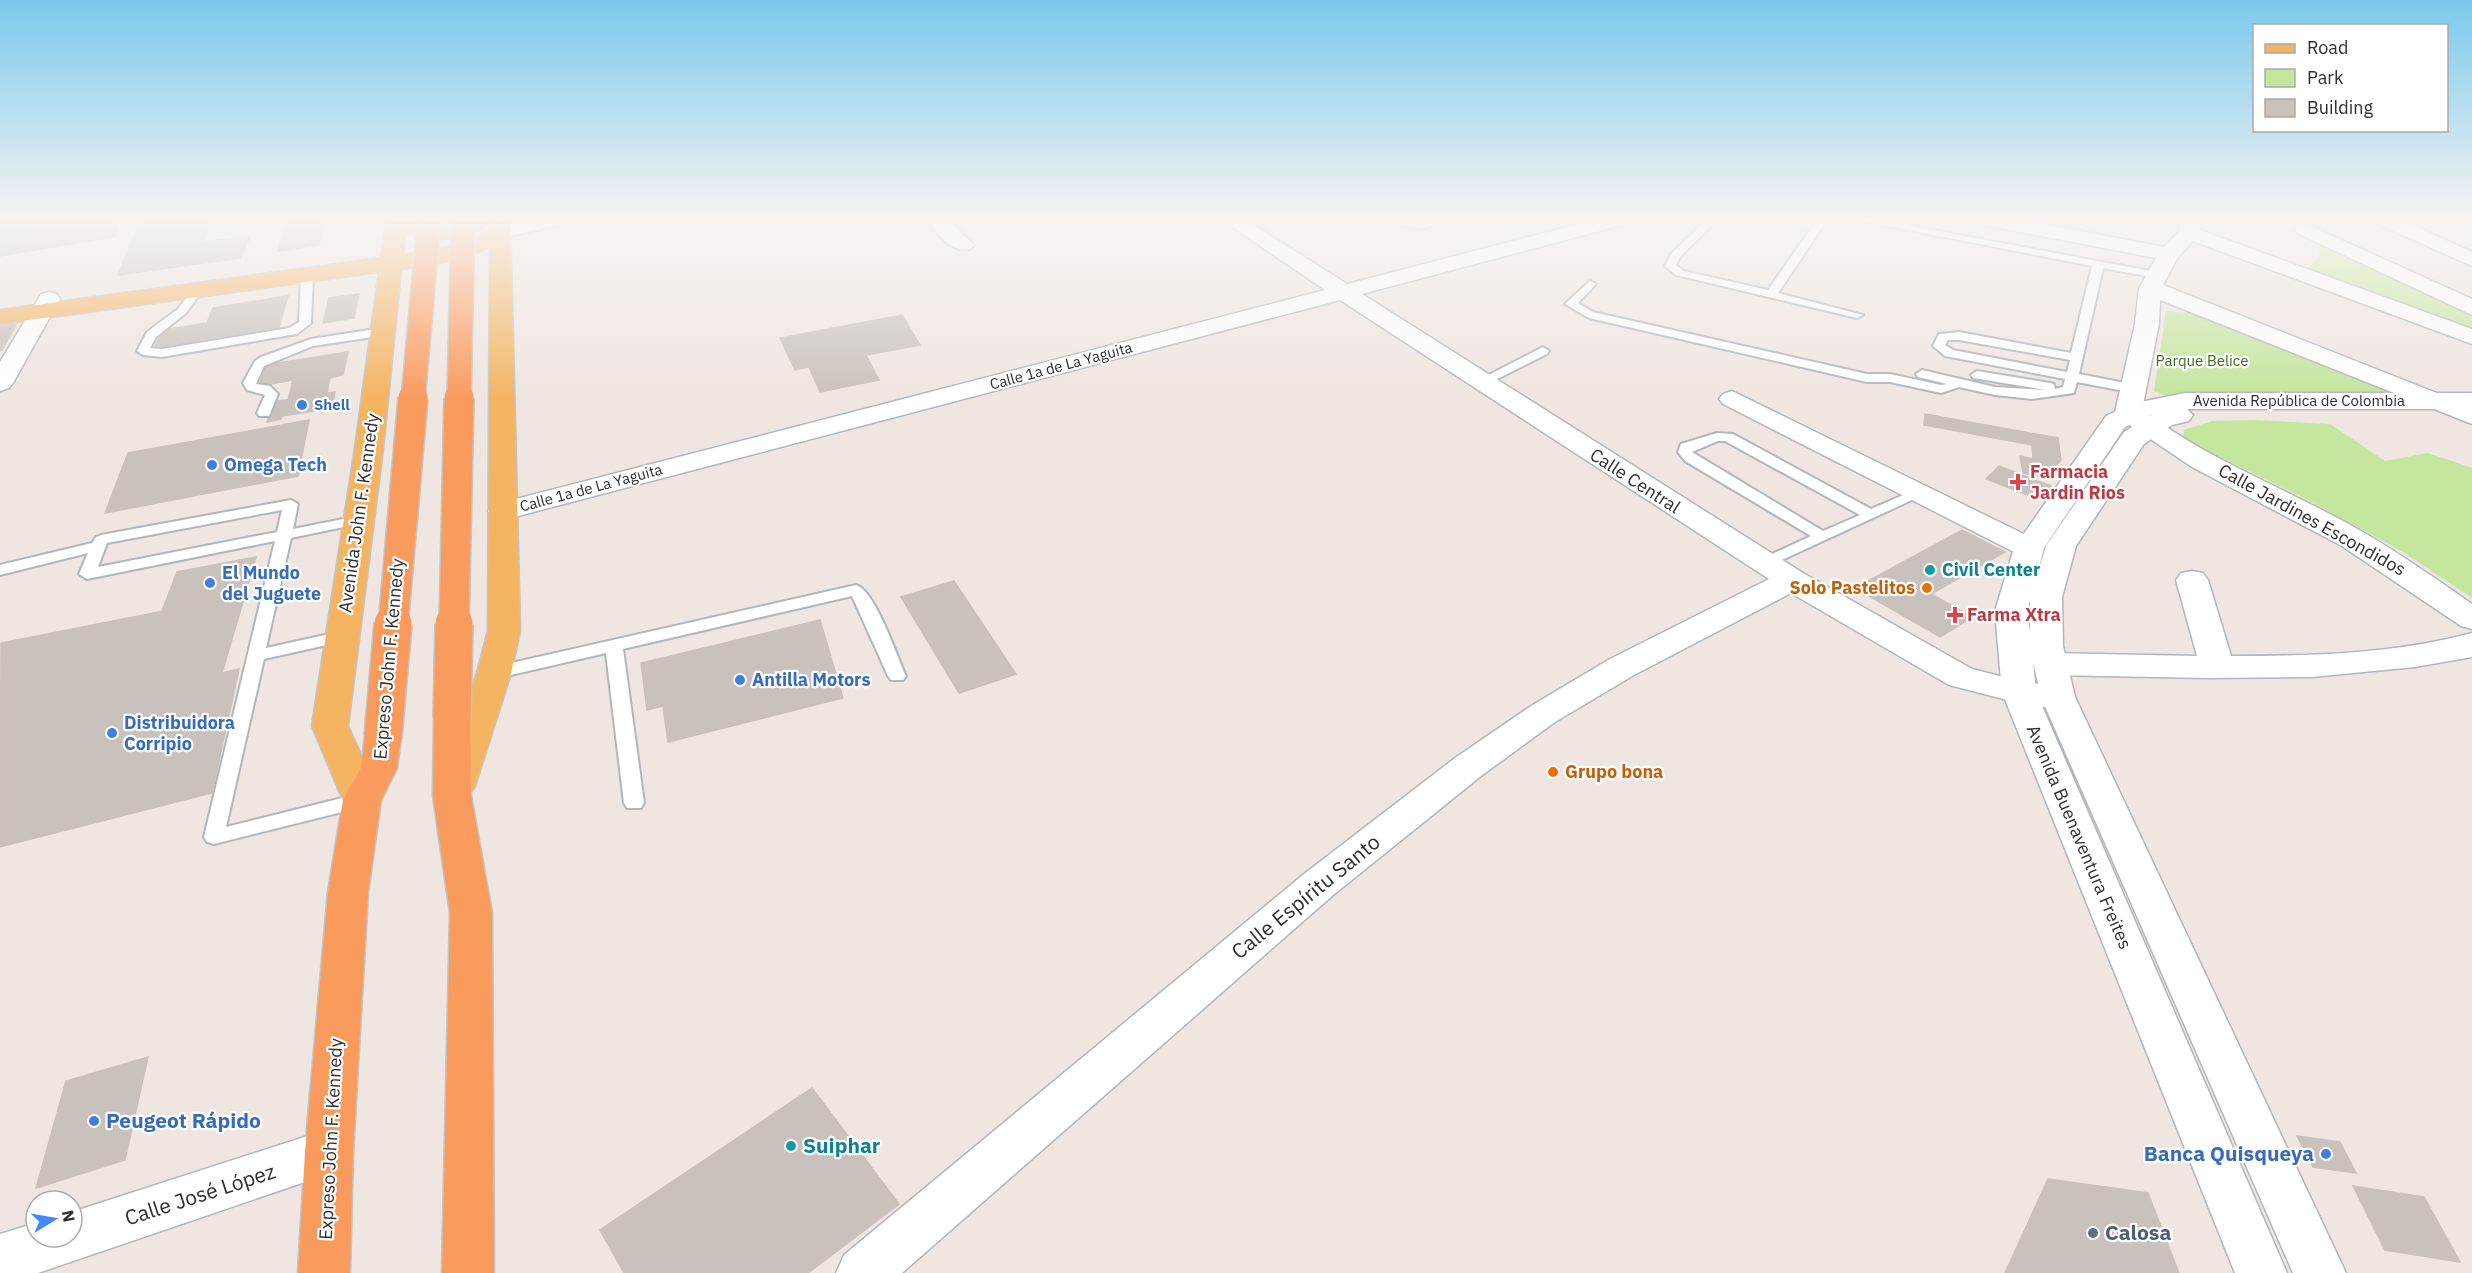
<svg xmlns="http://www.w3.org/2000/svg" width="2472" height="1273" viewBox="0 0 2472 1273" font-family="'IBM Plex Sans',sans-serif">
<rect width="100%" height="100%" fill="#efe6e1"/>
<!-- green -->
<g fill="#c4e69d">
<path d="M2320,242l152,71v17l-160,-59 -3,-4 10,-9z"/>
<path d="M2166,311l23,2 205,81 -218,6 -22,-9z"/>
<path d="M2255,420l75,4 55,37 43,-8 44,15v130l-67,-45 -97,-53 -125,-61 1,-9 28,-9z"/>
</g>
<!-- building -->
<g fill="#c8c1bc" stroke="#cbc1ba" stroke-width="1.5">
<path d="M0,220h117l-1,16 -116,20z"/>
<path d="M140,220h72l-10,22 49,-6 -11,22 -122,17z"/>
<path d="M283,220h42l-6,25 -41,6 7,-22 -5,1z"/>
<path d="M359,294l-5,24 -31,5 6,-25z"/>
<path d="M288,296l-10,35 -125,19 10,-20 44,-7 6,-15z"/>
<path d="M902,315l18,30 -54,10 13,25 -59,12 -11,-25 -14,3 -15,-32z"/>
<path d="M19,320l-17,30 -2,1v-27z"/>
<path d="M348,352l-5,23 -13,3 -3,15 -39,7 5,-20 -34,6 6,-21z"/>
<path d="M335,392l-3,16 -50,8 -1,3 -14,3 6,-20z"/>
<path d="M1925,414l133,24 3,22 -15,17 -23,-4 -3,-17 13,3 -1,-14 -108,-20z"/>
<path d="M309,420l-11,56 -193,37 23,-60z"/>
<path d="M1999,466l52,20 -13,13 -52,-20z"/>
<path d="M1962,530l43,22 -74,42 42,23 -33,20 -85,-49z"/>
<path d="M256,557l-11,38 -83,16 15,-39z"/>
<path d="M954,581l62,93 -57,19 -58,-96z"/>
<path d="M245,595l-23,78 17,-4 -27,124 -212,54 1,-204z"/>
<path d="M820,620l23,78 -175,44 -5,-36 -16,4 -6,-47z"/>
<path d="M148,1057l-23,103 -89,28 30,-107z"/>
<path d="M812,1088l87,116 -91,69h-184l-24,-43z"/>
<path d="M2297,1136l43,6 16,31 -43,-6z"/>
<path d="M2048,1179l100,14 31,80h-174z"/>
<path d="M2353,1186l71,11 36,65 -75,-12z"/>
</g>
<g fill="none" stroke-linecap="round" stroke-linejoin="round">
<defs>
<g id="service">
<path d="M1706,220h11l-37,37 -4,8 8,6 84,19 49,-70h10l-49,73 85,22 -6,3 -181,-43 -11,-9 6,-12z"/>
<path d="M1857,220h23l281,53v4l-4,1 -54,-10 -24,106 56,11 6,4 -6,4 -58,-11 -3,11 -42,6 -37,-4 -36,-8 -18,6 -51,-11h-23l-278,-64 -24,-14 25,-23 6,3 -18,19 15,9 274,62h23l51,11 6,-1 -29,-7 -2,-3 6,-4 73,17 51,3 -73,-12 -2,-3 6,-4 73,12 4,1 1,5 8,-2 2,-8 -120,-23 -12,-10 6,-12 20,-2 112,21 21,-87zM1948,340h11l111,20 -3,12 -114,-22 -8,-5z"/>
<path d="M307,272l6,3 -2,48 -14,11 -135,23 -19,-2 -6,-4 10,-19 31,-23 15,-21 4,-1 6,3 -17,23 -30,24 -6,11 12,1 127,-21 10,-6 2,-47z"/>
<path d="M382,328l6,4 -2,3 -73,11 -49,20 -8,18 14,2 8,8 -9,22h-10l-2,-3 8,-18 -18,-5 -4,-7 12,-22 6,-4 50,-18z"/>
<path d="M1543,347l6,4 -2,3 -62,31 -4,1 -6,-4z"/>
<path d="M1717,433l16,1 138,75 44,-19h10l2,3 -158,73h-10l-3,-3 3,-3 52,-24 -126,-75 -7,-9 3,-8zM1718,441h7l135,74 -37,16 -131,-79z"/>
<path d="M291,500l7,4 -5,25 65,-13 7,4 -7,4 -67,14 -25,110 77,-17 8,5 -2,4 -85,19 -38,168 136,-34 7,2 2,5 -2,5 -7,2 -148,37 -7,-2 -3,-5 71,-296 -188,38 -8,-5 9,-21 -88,22v-10l92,-22 4,-6 5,-2zM282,510l-5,22 -179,35 9,-24z"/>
<path d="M856,585c19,5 41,72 50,91l-3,4h-12l-3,-4 -36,-80 -229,53 21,154 -3,5h-14l-3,-5 -18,-150 -112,26 -9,-6 9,-6z"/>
</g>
<g id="minor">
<path d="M528,220h41l-3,4 -65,14 -7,-2 -3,-4 3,-4z"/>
<path d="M927,220h22l25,25 -4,4c-17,5 -34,-15 -43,-29z"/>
<path d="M1222,220h24l101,64 247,-64h35l-3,4 -264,70 441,279 169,96 47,12 51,8 5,8 -5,8 -12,4 -39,-6 -70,-18 -158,-92 -157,82 -79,47 -74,54 -149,120 -430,377h-66l8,-18 460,-381 151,-116 76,-52 79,-47 159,-80 -429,-279 -837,220 -10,-3 -5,-6 5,-6 832,-215z"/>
<path d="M1393,220h48l-3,4 -19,5 -23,-5z"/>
<path d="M1979,220h44l141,27 15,-15 1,-12h20v10l272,99v15l-279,-103 -15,16 -15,28 309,122v17l-312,-124 -1,24 -17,86c62,47 135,75 203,112 44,24 86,53 127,82v25l-11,-3 -119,-80 -150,-79 -73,-49 -4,-6 20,-88 4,-36 17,-30 -167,-32 -7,-2z"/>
<path d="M2375,220h27l70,32v14l-94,-42z"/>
<path d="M2304,223l168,76v16l-175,-82 -3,-4 3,-4z"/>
<path d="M49,292l8,2 3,5 -47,84 -4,5 -9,3v-29l41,-68z"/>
<path d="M1732,391l308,151 4,6 -4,6 -11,3 -11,-3 -295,-150 -4,-5 4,-5z"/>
<path d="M2192,571l11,2 5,7 23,76c80,0 163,-2 241,-23v24l-57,10 -103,10 -105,1 -157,-3 -12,-3 -5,-8 5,-8 12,-3 147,3 -21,-76 5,-7z"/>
<path d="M329,1129l17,7 7,16 -7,16 -308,105h-38v-39l36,-11v14h36v-25z"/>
</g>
<path id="secondary" d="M2185,393h287v16h-285l6,6 -4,6 -17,4 -28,19 -68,102 -14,51 1,49 12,51 271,576h-53l-252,-576 -8,-35 3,30 251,581h-52l-233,-581 -7,-81 19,-63 92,-132 25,-12zM2153,414l-29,18 -78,114 -9,30 7,-28 81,-121zM2030,600v32l-3,-21z"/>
<path id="primary" d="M386,220h28l9,5 17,1 25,-6h45l10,411 -9,42 -36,113 -6,9 -13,4 -13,-4 -6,-9 40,-113 11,-42 2,-384c-27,15 -59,17 -89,22l-18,179 -35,278 33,74 -6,10 -13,4 -13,-4 -6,-10 -31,-74 43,-278 24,-176 -379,52v-14l381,-52zM490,222v8l-27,14 -60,11 2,-23c24,11 65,9 85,-10z"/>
<g id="trunk">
<path d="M452,706l13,4 5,8 1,78 21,117 2,360h-52l8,-360 -17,-117 1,-78 5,-8z"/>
<path d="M383,725l13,3 5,9 -4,31 -16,32 -13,92 -15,260 -3,121h-52l7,-121 23,-260 15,-92 18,-32 4,-31 5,-9z"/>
</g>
</defs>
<!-- service casing -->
<use href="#service" stroke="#b1b6be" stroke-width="4"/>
<!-- minor casing -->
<use href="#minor" stroke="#b1b6be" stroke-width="3"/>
<!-- secondary casing -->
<use href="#secondary" stroke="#b1b6be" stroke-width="3"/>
<!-- primary casing -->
<use href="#primary" stroke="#c4c4c4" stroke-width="3"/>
<!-- trunk casing -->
<use href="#trunk" stroke="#c4c4c4" stroke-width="3"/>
<!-- service -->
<use href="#service" fill="#fff" fill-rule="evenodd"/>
<!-- minor -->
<use href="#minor" fill="#fff" fill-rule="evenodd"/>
<!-- secondary -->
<use href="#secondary" fill="#fff" fill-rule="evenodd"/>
<!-- primary -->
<use href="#primary" fill="#f4b461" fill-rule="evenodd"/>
<!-- trunk -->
<use href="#trunk" fill="#fa9b5e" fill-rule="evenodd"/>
<defs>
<g id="trunk-bridge-far2">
<path d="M413,400l16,-180"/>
<path d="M459,400l4,-180"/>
</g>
<g id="trunk-bridge-far1">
<path d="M393,626l20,-228"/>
<path d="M454,626l5,-228"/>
</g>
<g id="trunk-bridge">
<path d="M452,718l2,-94"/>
<path d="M383,737l10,-113"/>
</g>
</defs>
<!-- trunk-bridge-far2 casing -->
<use href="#trunk-bridge-far2" stroke="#c4c4c4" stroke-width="26" stroke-linecap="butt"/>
<!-- trunk-bridge-far1 casing -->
<use href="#trunk-bridge-far1" stroke="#c4c4c4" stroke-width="32" stroke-linecap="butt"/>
<!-- trunk-bridge casing -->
<use href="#trunk-bridge" stroke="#c4c4c4" stroke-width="40" stroke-linecap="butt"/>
<!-- trunk-bridge-far2 -->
<use href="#trunk-bridge-far2" stroke="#fa9b5e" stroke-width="23"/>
<!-- trunk-bridge-far1 -->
<use href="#trunk-bridge-far1" stroke="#fa9b5e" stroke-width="29"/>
<!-- trunk-bridge -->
<use href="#trunk-bridge" stroke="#fa9b5e" stroke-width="37"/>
</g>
<!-- sky -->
<linearGradient id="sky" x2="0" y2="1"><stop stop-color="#79c9ec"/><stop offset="0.55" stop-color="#f8f4f2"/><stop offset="1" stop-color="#f8f4f2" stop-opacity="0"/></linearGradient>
<rect width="2472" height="398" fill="url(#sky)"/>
<!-- markers -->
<g fill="#3f7fe0" stroke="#fff" stroke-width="2">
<circle cx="302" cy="405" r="6"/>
<circle cx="212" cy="465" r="6"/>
<circle cx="210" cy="583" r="6"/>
<circle cx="740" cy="680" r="6"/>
<circle cx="112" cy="733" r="6"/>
<circle cx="94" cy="1121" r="6"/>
<circle cx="2326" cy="1154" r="6"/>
</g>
<g fill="#e0444e" stroke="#fff" stroke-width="2">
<path d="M2015 473h6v6h6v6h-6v6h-6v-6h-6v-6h6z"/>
<path d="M1952 606h6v6h6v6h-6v6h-6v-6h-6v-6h6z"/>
</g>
<g fill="#0f9aa8" stroke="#fff" stroke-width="2">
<circle cx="1930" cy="570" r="6"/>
<circle cx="791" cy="1146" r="6"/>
</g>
<g fill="#e8710a" stroke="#fff" stroke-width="2">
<circle cx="1927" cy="588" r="6"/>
<circle cx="1553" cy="772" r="6"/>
</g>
<circle fill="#5c6f8a" stroke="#fff" stroke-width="2" cx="2093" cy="1233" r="6"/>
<g text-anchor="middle" stroke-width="4.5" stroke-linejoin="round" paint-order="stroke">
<!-- far-park labels -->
<g font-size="15" fill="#3c6f1a" stroke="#fff">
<text x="2202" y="366">Parque Belice</text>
</g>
<!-- far-street labels -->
<g font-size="15" fill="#2e2e2e" stroke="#fff">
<text transform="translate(1061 366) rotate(-15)" y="5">Calle 1a de La Yaguita</text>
<text x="2299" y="406">Avenida República de Colombia</text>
<text transform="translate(591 488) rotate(-15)" y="5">Calle 1a de La Yaguita</text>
</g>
<!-- far-shop labels -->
<g font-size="15" font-weight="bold" fill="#366cbe" stroke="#fff" text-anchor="start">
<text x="314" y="410">Shell</text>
</g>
<!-- shop labels -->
<g font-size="18" font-weight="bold" fill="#366cbe" stroke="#fff" text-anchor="start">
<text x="224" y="471">Omega Tech</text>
<text x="222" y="579">El Mundo<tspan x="222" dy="21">del Juguete</tspan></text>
<text x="752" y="686">Antilla Motors</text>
<text x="124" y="729">Distribuidora<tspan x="124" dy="21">Corripio</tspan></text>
</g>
<!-- health labels -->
<g font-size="18" font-weight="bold" fill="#be3a42" stroke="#fff" text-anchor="start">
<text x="2030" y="478">Farmacia<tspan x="2030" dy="21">Jardin Rios</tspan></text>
<text x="1967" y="621">Farma Xtra</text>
</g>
<!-- street labels -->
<g font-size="18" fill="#2e2e2e" stroke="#fff">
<text transform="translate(1635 481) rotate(33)" y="6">Calle Central</text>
<text transform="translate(359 513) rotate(-82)" y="6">Avenida John F. Kennedy</text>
<text transform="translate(2312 520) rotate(29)" y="6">Calle Jardines Escondidos</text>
<text transform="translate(389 659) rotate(-85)" y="6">Expreso John F. Kennedy</text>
<text transform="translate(2079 837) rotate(67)" y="6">Avenida Buenaventura Freites</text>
<text transform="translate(331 1139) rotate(-87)" y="6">Expreso John F. Kennedy</text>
</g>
<!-- culture labels -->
<g font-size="18" font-weight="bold" fill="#0d838f" stroke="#fff" text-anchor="start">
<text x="1942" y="576">Civil Center</text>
</g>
<!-- food labels -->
<g font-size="18" font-weight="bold" fill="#c56008" stroke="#fff" text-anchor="end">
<text x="1915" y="594">Solo Pastelitos</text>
<text x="1565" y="778" text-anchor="start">Grupo bona</text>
</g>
<!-- near-street labels -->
<g font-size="21" fill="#2e2e2e" stroke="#fff">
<text transform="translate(1306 897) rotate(-39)" y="7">Calle Espíritu Santo</text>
<text transform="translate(200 1195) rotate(-18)" y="7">Calle José López</text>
</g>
<!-- near-shop labels -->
<g font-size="21" font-weight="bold" fill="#366cbe" stroke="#fff" text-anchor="start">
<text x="106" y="1128">Peugeot Rápido</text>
<text x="2314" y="1161" text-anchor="end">Banca Quisqueya</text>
</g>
<!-- near-culture labels -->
<g font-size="21" font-weight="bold" fill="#0d838f" stroke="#fff" text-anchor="start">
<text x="803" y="1153">Suiphar</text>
</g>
<!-- near-service labels -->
<g font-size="21" font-weight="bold" fill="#4e5e75" stroke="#fff" text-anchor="start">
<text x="2105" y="1240">Calosa</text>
</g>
</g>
<!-- legend -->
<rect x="2253" y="24" width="195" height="108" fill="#ffffff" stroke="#ababab" stroke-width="1.5"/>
<rect x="2265" y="44" width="30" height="9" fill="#f4b461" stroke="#ababab" stroke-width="1.5"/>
<text x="2307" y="54" font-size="18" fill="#2e2e2e">Road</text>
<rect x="2265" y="69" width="30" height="18" fill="#c4e69d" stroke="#ababab" stroke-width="1.5"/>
<text x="2307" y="84" font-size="18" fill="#2e2e2e">Park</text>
<rect x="2265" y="99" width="30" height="18" fill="#c8c1bc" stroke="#ababab" stroke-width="1.5"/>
<text x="2307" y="114" font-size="18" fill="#2e2e2e">Building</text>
<!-- north arrow -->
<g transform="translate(54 1219) rotate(79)"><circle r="28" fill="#ffffff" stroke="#ababab" stroke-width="1.5"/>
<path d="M0-4.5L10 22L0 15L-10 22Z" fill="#4088fd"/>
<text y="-9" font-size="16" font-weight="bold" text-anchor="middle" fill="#2e2e2e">N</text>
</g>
</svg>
